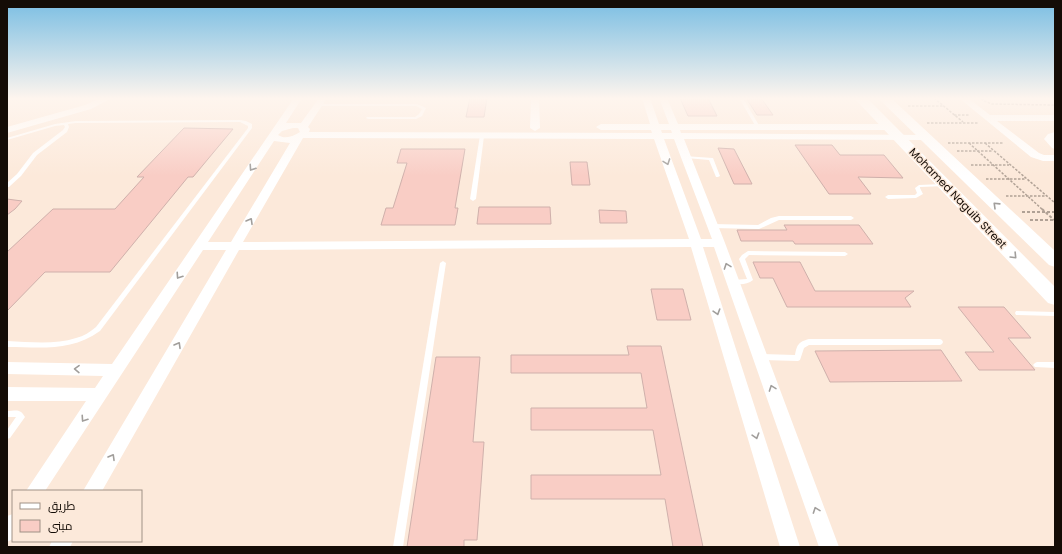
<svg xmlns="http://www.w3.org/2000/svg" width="1062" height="554" viewBox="0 0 1062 554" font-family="Poppins,Cairo,sans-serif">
<rect width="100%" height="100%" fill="#fce9da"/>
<!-- building -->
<g fill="#f9cdc5" stroke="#cfb0ab">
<path d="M470,98h17l-3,19h-18z"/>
<path d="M680,98h28l9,18h-29z"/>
<path d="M746,98h15l12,17h-16z"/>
<path d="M184,128l49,1 -40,48h-5l-78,95h-65l-38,39v-59l46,-43h62l29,-32h-7z"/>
<path d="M795,145h37l8,10h44l19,23 -45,-1 13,17h-42z"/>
<path d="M718,148l16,1 18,35h-18z"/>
<path d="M401,149h64l-10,59h3l-3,17h-74l5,-17h7l14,-45h-10z"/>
<path d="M570,162h17l3,23h-18z"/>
<path d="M7,199l15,2 -7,8 -8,6z"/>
<path d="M479,207h71l1,17h-74z"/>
<path d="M599,210l27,1 1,12h-27z"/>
<path d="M784,225h75l14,19h-78l-2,-3h-52l-4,-11h50z"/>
<path d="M753,262h47l15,29h99l-9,7 6,9h-124l-14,-29h-13z"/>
<path d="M651,289h32l8,31h-34z"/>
<path d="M958,307h46l27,31h-23l27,32h-56l-14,-18h29z"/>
<path d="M627,346h34l42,201h-30l-8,-48h-134v-24h130l-8,-45h-122v-22h116l-6,-35h-130v-18h118z"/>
<path d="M941,350l21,31 -132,1 -15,-31z"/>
<path d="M436,357h44l-7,85h11l-7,98h-13v7h-57z"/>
</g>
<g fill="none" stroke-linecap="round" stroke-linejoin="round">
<!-- path-far1 -->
<g stroke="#b0a195" stroke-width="1.5" stroke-dasharray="2.5 1.5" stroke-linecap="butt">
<path d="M934,98l29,24"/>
<path d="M1055,98h-71l-2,2 10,4 63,1"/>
<path d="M908,106h35"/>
<path d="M954,115h16"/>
<path d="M927,123h52"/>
<path d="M948,143h56"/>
<path d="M969,143l74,67"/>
<path d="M985,143l70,60"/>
<path d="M957,151h35"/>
<path d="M971,165h38"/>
<path d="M986,179h40"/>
<path d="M1006,196h39"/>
</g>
<!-- path -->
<g stroke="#b0a195" stroke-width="2" stroke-dasharray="3 2" stroke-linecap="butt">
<path d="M1042,209l12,11"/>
<path d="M1022,212h33"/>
<path d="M1030,220h24"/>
</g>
<!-- lane -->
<g fill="#fff" fill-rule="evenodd">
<path d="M739,98h4l17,29v1l-4,-1z"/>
<path d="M317,104h100l9,4 -4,8 -6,3h-48l-2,-1 1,-1h48l4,-3 3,-5 -6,-3h-98l-2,-1z"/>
<path d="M240,120l6,1 6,3v4l-152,203c-29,21 -59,16 -93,16v-6c23,1 48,4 69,-3 8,-2 14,-6 20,-11l152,-199v-2l-8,-4 -164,1 -8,1 1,3 -2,5 -30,23 -16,21 -12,11h-2v-4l10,-9 16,-21 30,-23 2,-3 -1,-2 -9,1 -48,14v-2l48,-14 21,-3z"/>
<path d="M480,135l4,1 -8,63 -3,2 -3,-2z"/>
<path d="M684,156l29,2 7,18 -2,1h-2l-7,-17 -23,-2h-2z"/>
<path d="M943,184l2,1v1l-25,1v1l3,6 -7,4 -28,1 -3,-2 3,-2h27l2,-2 -2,-5 4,-3z"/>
<path d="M779,216h72l3,2 -3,2h-72l-20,9 -47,-1 -3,-2 3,-2 46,1 13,-7z"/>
<path d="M748,251l97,1 3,2 -3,2 -96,-1 -4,4 8,21c-6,5 -15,5 -22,3l-1,-1 3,-2 14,-1 -8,-20 3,-4z"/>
<path d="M443,261l3,2 -43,284h-10l47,-284z"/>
<path d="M1016,311l39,1v4l-37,-1h-2l-1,-2z"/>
<path d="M809,339h131l2,1 1,2 -1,2 -2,1h-131l-5,3 -4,12 -2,1 -37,-1 -2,-1 -1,-2 1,-2 2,-1 34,1c2,-10 3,-13 14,-16z"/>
<path d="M1037,362h18v6l-20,-1 -2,-2 2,-2z"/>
<path d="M7,411c9,0 13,-3 18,6l-15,21 -3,1v-9l9,-13h-9z"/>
</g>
<!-- street -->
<g fill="#fff" fill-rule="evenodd">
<path d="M101,98h11l-21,11 -84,24v-6l78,-22z"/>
<path d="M294,98h8l-16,25h15l18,-25h8l-19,29 2,2 -1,3 343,1 -1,-3h-50l-5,-3 5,-3h49l-8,-26h8l9,26h10l-10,-26h8l11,26h208l5,3 -5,3h-206l1,3 247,2 2,2 -2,2 -3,1 -241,-1 41,104 114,304h-20l-105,-300h-11l97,300h-20l-89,-300 -452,3 -137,241h-19l143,-241h-23l-158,241h-19l60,-90h-79v-14l88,1 8,-12 -96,-2v-12l105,2zM293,128h5l2,4c-7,4 -14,8 -22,3l4,-4zM661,130h10l1,3h-10zM303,138l351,1 35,100 -446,3zM664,139h10l38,100h-11zM274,141l16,2 -59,99h-23z"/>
<path d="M531,98h8l1,30 -5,3 -5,-3z"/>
<path d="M959,98h9l22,17h65v6h-58l42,32 5,2h11v6h-12l-12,-4z"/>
<path d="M1055,132v17l-3,-1 -8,-9 4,-5z"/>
<path d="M13,514v25l-6,3v-26z"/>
<path d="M52,541h21l-3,6h-21z"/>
</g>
<!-- secondary -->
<g fill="#fff" fill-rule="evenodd">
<path d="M854,98h13l188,189v18l-7,-2z"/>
<path d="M878,98h13l164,153v16l-6,-2z"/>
</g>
</g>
<!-- one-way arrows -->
<defs><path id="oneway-chevron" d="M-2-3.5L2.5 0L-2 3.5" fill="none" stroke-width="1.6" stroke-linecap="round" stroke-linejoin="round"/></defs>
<g stroke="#a19e9b">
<use href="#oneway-chevron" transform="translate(667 162) rotate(70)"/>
<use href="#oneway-chevron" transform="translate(252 168) rotate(124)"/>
<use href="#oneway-chevron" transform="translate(996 205) rotate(-136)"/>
<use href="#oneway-chevron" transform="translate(250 221) rotate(-60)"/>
<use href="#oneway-chevron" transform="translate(1014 256) rotate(46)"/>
<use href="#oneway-chevron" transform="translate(727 266) rotate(-110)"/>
<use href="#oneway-chevron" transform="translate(179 276) rotate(124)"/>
<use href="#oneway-chevron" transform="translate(717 312) rotate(73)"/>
<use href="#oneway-chevron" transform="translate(178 345) rotate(-60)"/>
<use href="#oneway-chevron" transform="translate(77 369) rotate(-179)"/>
<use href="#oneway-chevron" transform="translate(772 388) rotate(-110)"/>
<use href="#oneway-chevron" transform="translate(84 419) rotate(124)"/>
<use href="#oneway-chevron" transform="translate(756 436) rotate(73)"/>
<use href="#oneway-chevron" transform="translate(112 457) rotate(-60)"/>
<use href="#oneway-chevron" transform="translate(816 510) rotate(-110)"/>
</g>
<!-- sky -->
<linearGradient id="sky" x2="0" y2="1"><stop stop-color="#7abee3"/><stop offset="0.56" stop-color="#fef5ee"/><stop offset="1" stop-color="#fef5ee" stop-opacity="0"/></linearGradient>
<rect width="1062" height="176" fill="url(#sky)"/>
<g text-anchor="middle" stroke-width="3" stroke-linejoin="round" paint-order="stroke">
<!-- street labels -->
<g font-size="11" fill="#140c06" stroke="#fce9da">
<text transform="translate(958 198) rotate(46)" y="4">Mohamed Naguib Street</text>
</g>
</g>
<!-- border -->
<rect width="1062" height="554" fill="none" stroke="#140c06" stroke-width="16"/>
<!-- legend -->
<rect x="12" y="490" width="130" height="52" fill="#fce9da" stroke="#9f9185"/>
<rect x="20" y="503" width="20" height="6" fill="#ffffff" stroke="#9f9185"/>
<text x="48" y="510" font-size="12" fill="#140c06">طريق</text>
<rect x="20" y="520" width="20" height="12" fill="#f9cdc5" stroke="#9f9185"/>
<text x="48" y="530" font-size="12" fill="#140c06">مبنى</text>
</svg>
